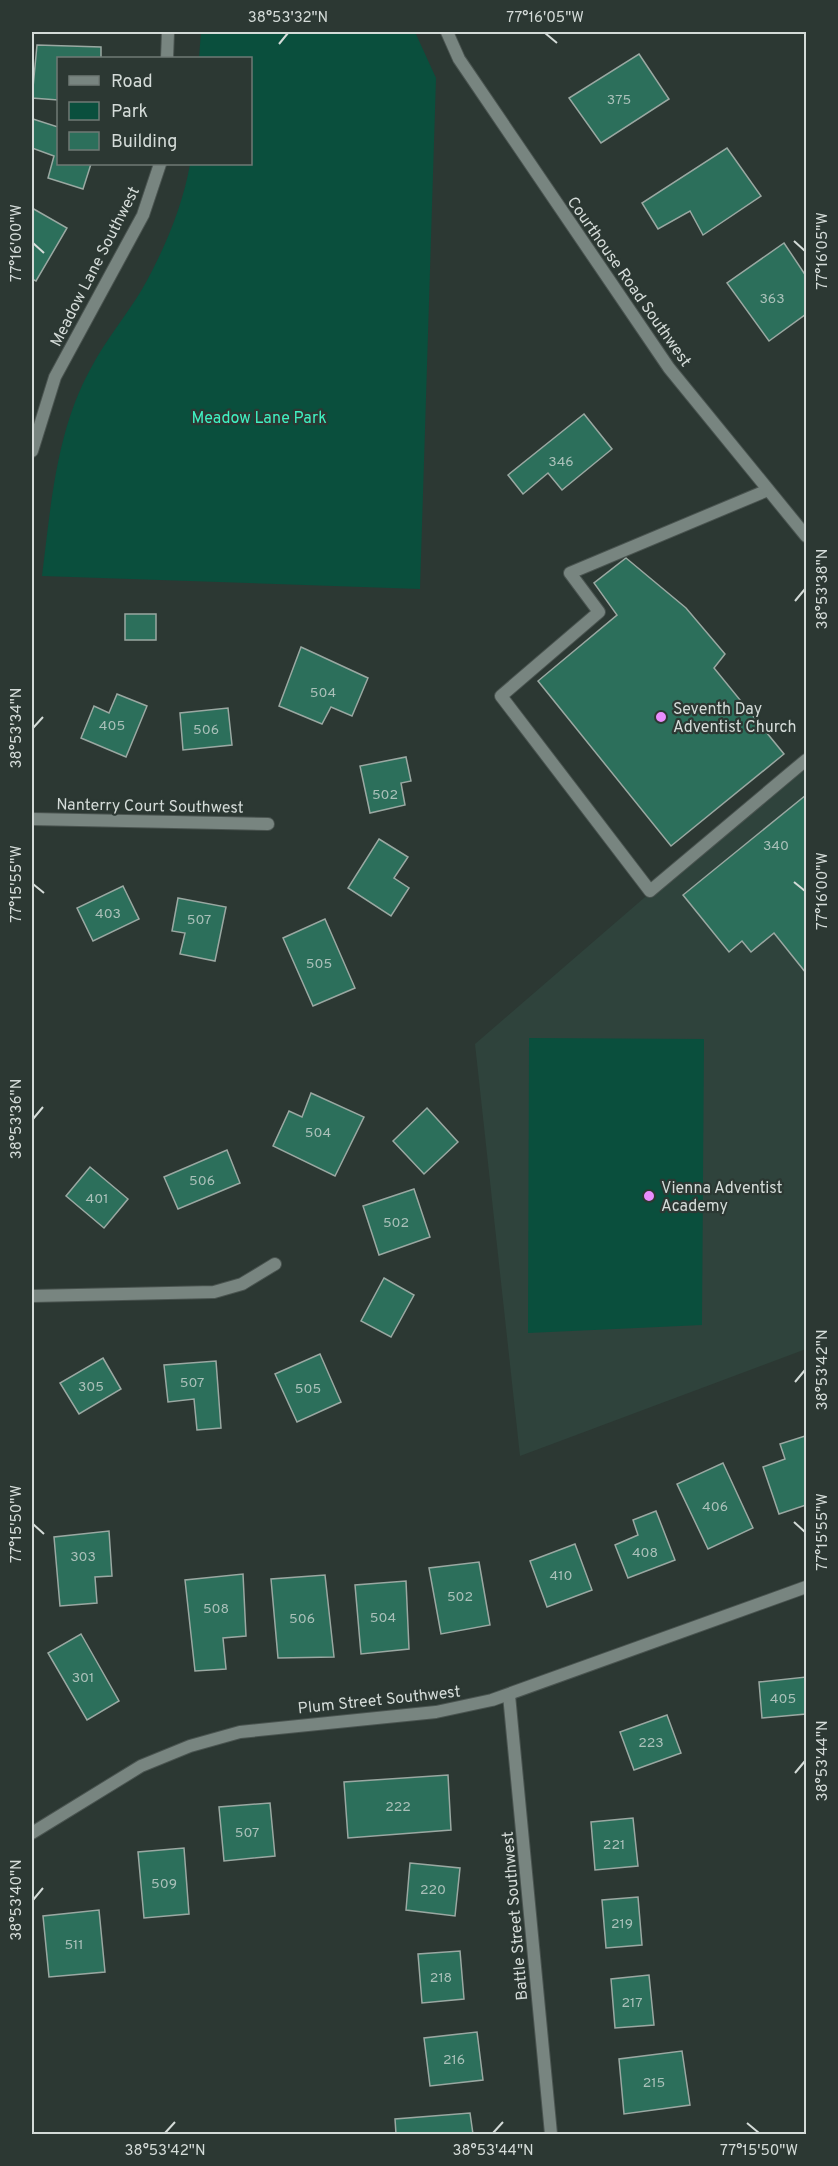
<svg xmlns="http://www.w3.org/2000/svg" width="838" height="2166" viewBox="0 0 838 2166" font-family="Overpass,sans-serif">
<rect width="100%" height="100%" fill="#2c3833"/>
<!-- built -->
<path fill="#2f433c" d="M806,758v591l-286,107 -45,-412z"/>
<!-- green -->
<g fill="#0a4f3d">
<path d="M201,32h214l21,46 -16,511 -378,-13c9,-71 14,-145 49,-208 14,-27 34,-51 50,-77 22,-38 42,-85 49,-127h60v-106h-51z"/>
<path d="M529,1038l175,1 -2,286 -174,8z"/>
</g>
<!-- building -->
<g fill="#2c6f5b" stroke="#9aa8a2" stroke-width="1.5">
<path d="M37,45l64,2v11h-43v42l-26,-2z"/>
<path d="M639,54l30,45 -68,44 -32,-45z"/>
<path d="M33,119l25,8v37h33l-8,25 -35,-11 6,-22 -22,-8z"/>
<path d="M727,148l34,48 -58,39 -13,-24 -32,18 -16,-26z"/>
<path d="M32,208l35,20 -31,53 -4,-2z"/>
<path d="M784,243l22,33v38l-37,27 -42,-58z"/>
<path d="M584,414l28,35 -50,41 -14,-17 -25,21 -15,-19z"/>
<path d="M626,558l60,50 39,46 -11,14 70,86 -113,92 -133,-165 79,-66 -23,-32z"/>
<rect x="125" y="614" width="31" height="26"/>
<path d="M301,647l67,31 -16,38 -21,-9 -9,17 -43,-18z"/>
<path d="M117,694l30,12 -21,51 -45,-19 13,-32 15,7z"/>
<path d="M228,708l4,37 -49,5 -3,-37z"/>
<path d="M406,757l5,24 -10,2 4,22 -35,8 -10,-47z"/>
<path d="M806,795v178l-32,-40 -23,19 -9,-11 -13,11 -46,-57z"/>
<path d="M379,839l29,18 -14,21 15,10 -18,28 -43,-28z"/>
<path d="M123,886l16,33 -46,22 -16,-33z"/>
<path d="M178,898l48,9 -11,54 -35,-7 5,-21 -13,-2z"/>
<path d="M325,919l30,69 -42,18 -30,-68z"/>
<path d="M311,1093l53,24 -29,59 -62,-30 16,-35 13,6z"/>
<path d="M427,1108l31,34 -34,32 -31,-33z"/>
<path d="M227,1150l13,33 -62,26 -14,-32z"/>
<path d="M90,1167l38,32 -24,29 -38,-32z"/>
<path d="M414,1189l16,48 -51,18 -16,-49z"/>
<path d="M384,1278l30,17 -23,42 -30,-16z"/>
<path d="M320,1354l21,48 -44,20 -22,-48z"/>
<path d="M103,1358l18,31 -42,25 -19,-31z"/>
<path d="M216,1361l5,67 -24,2 -3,-31 -26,3 -4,-37z"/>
<path d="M805,1436l1,69 -27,9 -16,-47 22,-8 -5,-15z"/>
<path d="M723,1463l30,65 -45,21 -31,-65z"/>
<path d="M656,1511l19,49 -47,18 -13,-33 23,-10 -5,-15z"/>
<path d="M109,1531l3,45 -17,1 2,26 -37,3 -6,-69z"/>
<path d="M575,1544l17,46 -45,17 -17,-46z"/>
<path d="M479,1562l11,63 -49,9 -12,-66z"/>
<path d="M243,1574l3,62 -23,2 3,31 -31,2 -10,-91z"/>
<path d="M325,1575l9,82 -56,1 -7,-79z"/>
<path d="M406,1581l3,68 -48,5 -6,-69z"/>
<path d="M81,1634l38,67 -32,19 -39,-67z"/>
<path d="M806,1677v37l-44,4 -3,-36z"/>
<path d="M667,1715l14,38 -47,17 -14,-38z"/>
<path d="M448,1775l3,55 -103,8 -4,-56z"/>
<path d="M270,1803l5,53 -51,5 -5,-54z"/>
<path d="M633,1818l5,48 -43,4 -4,-48z"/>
<path d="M184,1848l5,66 -45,4 -6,-66z"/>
<path d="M410,1863l50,5 -5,48 -49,-6z"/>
<path d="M638,1897l4,48 -36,3 -4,-48z"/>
<path d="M99,1910l6,62 -56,5 -6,-61z"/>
<path d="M460,1951l4,48 -42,4 -4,-49z"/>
<path d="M649,1975l5,50 -39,3 -4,-49z"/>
<path d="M477,2032l6,48 -53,6 -6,-48z"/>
<path d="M682,2051l8,54 -66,9 -5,-55z"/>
<path d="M470,2113l3,21h-77l-1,-15z"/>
</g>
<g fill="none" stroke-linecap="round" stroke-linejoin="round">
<defs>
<path id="service" d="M768,490l-198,83 29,39 -98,84 149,195 156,-131"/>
<g id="minor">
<path d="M167,58l1,-26"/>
<path d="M32,451l23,-74 88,-162 17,-51"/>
<path d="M32,819l236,5"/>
<path d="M32,1296l182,-4 28,-8 33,-20"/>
<path d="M509,1695l42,439"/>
<path d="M32,1833l109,-67 49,-20 50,-14 196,-20 56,-12 314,-113"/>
</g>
<path id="tertiary" d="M447,32l12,27 210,309 137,168"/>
</defs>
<!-- service casing -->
<use href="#service" stroke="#4a5450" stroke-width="14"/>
<!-- minor casing -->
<use href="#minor" stroke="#4a5450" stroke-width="14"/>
<!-- tertiary casing -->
<use href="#tertiary" stroke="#4a5450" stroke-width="14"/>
<!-- service -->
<use href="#service" stroke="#788580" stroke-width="12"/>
<!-- minor -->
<use href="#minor" stroke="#788580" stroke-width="12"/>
<!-- tertiary -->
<use href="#tertiary" stroke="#788580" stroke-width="12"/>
</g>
<!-- ticks -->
<path fill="none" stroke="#d4dbd8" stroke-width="2" d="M545,33l12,10M279,44l9,-11M794,241l11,10M33,243l11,10M795,601l10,-12M33,728l10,-11M794,882l11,9M33,884l11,9M33,1119l10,-12M795,1382l10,-12M794,1522l11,10M33,1524l11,10M795,1773l10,-12M33,1900l10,-12M747,2123l12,10M165,2133l10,-11M493,2133l10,-11"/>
<!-- markers -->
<g fill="#ea8dfd" stroke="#2c3833" stroke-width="2">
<circle cx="661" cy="717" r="6"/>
<circle cx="649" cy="1196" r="6"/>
</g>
<g text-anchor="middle" stroke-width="4.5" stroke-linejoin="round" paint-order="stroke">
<!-- number labels -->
<g font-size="14" fill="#aac0b9">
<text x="619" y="104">375</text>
<text x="772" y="303">363</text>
<text x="561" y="466">346</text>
<text x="323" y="697">504</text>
<text x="112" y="730">405</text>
<text x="206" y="734">506</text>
<text x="385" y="799">502</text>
<text x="776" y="850">340</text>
<text x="108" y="918">403</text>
<text x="199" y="924">507</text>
<text x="319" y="968">505</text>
<text x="318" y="1137">504</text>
<text x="202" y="1185">506</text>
<text x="97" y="1203">401</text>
<text x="396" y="1227">502</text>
<text x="192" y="1387">507</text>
<text x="91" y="1391">305</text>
<text x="308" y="1393">505</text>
<text x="715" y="1511">406</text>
<text x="645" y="1557">408</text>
<text x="83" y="1561">303</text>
<text x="561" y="1580">410</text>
<text x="460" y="1601">502</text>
<text x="216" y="1613">508</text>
<text x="383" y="1622">504</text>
<text x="302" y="1623">506</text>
<text x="83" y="1682">301</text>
<text x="783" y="1703">405</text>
<text x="651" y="1747">223</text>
<text x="398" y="1811">222</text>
<text x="247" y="1837">507</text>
<text x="614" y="1849">221</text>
<text x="164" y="1888">509</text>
<text x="433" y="1894">220</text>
<text x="622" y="1928">219</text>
<text x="74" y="1949">511</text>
<text x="441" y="1982">218</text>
<text x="632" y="2007">217</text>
<text x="454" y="2064">216</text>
<text x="654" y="2087">215</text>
</g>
<!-- street labels -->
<g font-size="16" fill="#d4dbd8" stroke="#2c3833">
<text transform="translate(94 266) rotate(-63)" y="6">Meadow Lane Southwest</text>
<text transform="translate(630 281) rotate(55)" y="6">Courthouse Road Southwest</text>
<text transform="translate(150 805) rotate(1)" y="6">Nanterry Court Southwest</text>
<text transform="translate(379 1699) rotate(-6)" y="6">Plum Street Southwest</text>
<text transform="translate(514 1916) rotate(-95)" y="6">Battle Street Southwest</text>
</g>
<!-- park labels -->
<g font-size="16" fill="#3ff3c3" stroke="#2c3833">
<text x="259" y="423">Meadow Lane Park</text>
</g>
<!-- poi labels -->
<g font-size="16" fill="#d4dbd8" stroke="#2c3833" text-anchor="start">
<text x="673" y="714">Seventh Day<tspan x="673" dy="18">Adventist Church</tspan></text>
<text x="661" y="1193">Vienna Adventist<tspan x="661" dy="18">Academy</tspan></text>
</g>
</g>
<!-- border -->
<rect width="838" height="2166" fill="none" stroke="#2c3833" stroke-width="66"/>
<!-- legend -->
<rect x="57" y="57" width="195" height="108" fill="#2c3833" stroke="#6f7975" stroke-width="1.5"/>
<rect x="69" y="76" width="30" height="9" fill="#788580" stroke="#6f7975" stroke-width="1.5"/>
<text x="111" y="87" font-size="18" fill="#d4dbd8">Road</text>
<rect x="69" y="102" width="30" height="18" fill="#0a4f3d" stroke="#6f7975" stroke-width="1.5"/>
<text x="111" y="117" font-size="18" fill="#d4dbd8">Park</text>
<rect x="69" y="132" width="30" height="18" fill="#2c6f5b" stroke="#6f7975" stroke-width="1.5"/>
<text x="111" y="147" font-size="18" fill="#d4dbd8">Building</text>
<rect x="33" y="33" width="772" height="2100" fill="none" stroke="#d4dbd8" stroke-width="2"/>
<g font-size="15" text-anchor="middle" fill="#d4dbd8">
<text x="288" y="22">38°53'32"N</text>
<text x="545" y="22">77°16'05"W</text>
<text transform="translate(16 243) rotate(-90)" y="5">77°16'00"W</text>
<text transform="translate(822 251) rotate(-90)" y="5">77°16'05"W</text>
<text transform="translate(822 589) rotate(-90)" y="5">38°53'38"N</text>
<text transform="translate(16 728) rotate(-90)" y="5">38°53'34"N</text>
<text transform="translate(16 884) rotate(-90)" y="5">77°15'55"W</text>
<text transform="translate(822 891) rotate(-90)" y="5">77°16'00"W</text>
<text transform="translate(16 1119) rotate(-90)" y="5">38°53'36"N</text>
<text transform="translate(822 1370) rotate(-90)" y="5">38°53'42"N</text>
<text transform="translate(16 1524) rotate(-90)" y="5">77°15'50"W</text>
<text transform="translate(822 1532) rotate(-90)" y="5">77°15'55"W</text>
<text transform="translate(822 1761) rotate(-90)" y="5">38°53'44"N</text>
<text transform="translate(16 1900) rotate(-90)" y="5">38°53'40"N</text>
<text x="165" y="2155">38°53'42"N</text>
<text x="493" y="2155">38°53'44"N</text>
<text x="759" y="2155">77°15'50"W</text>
</g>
</svg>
